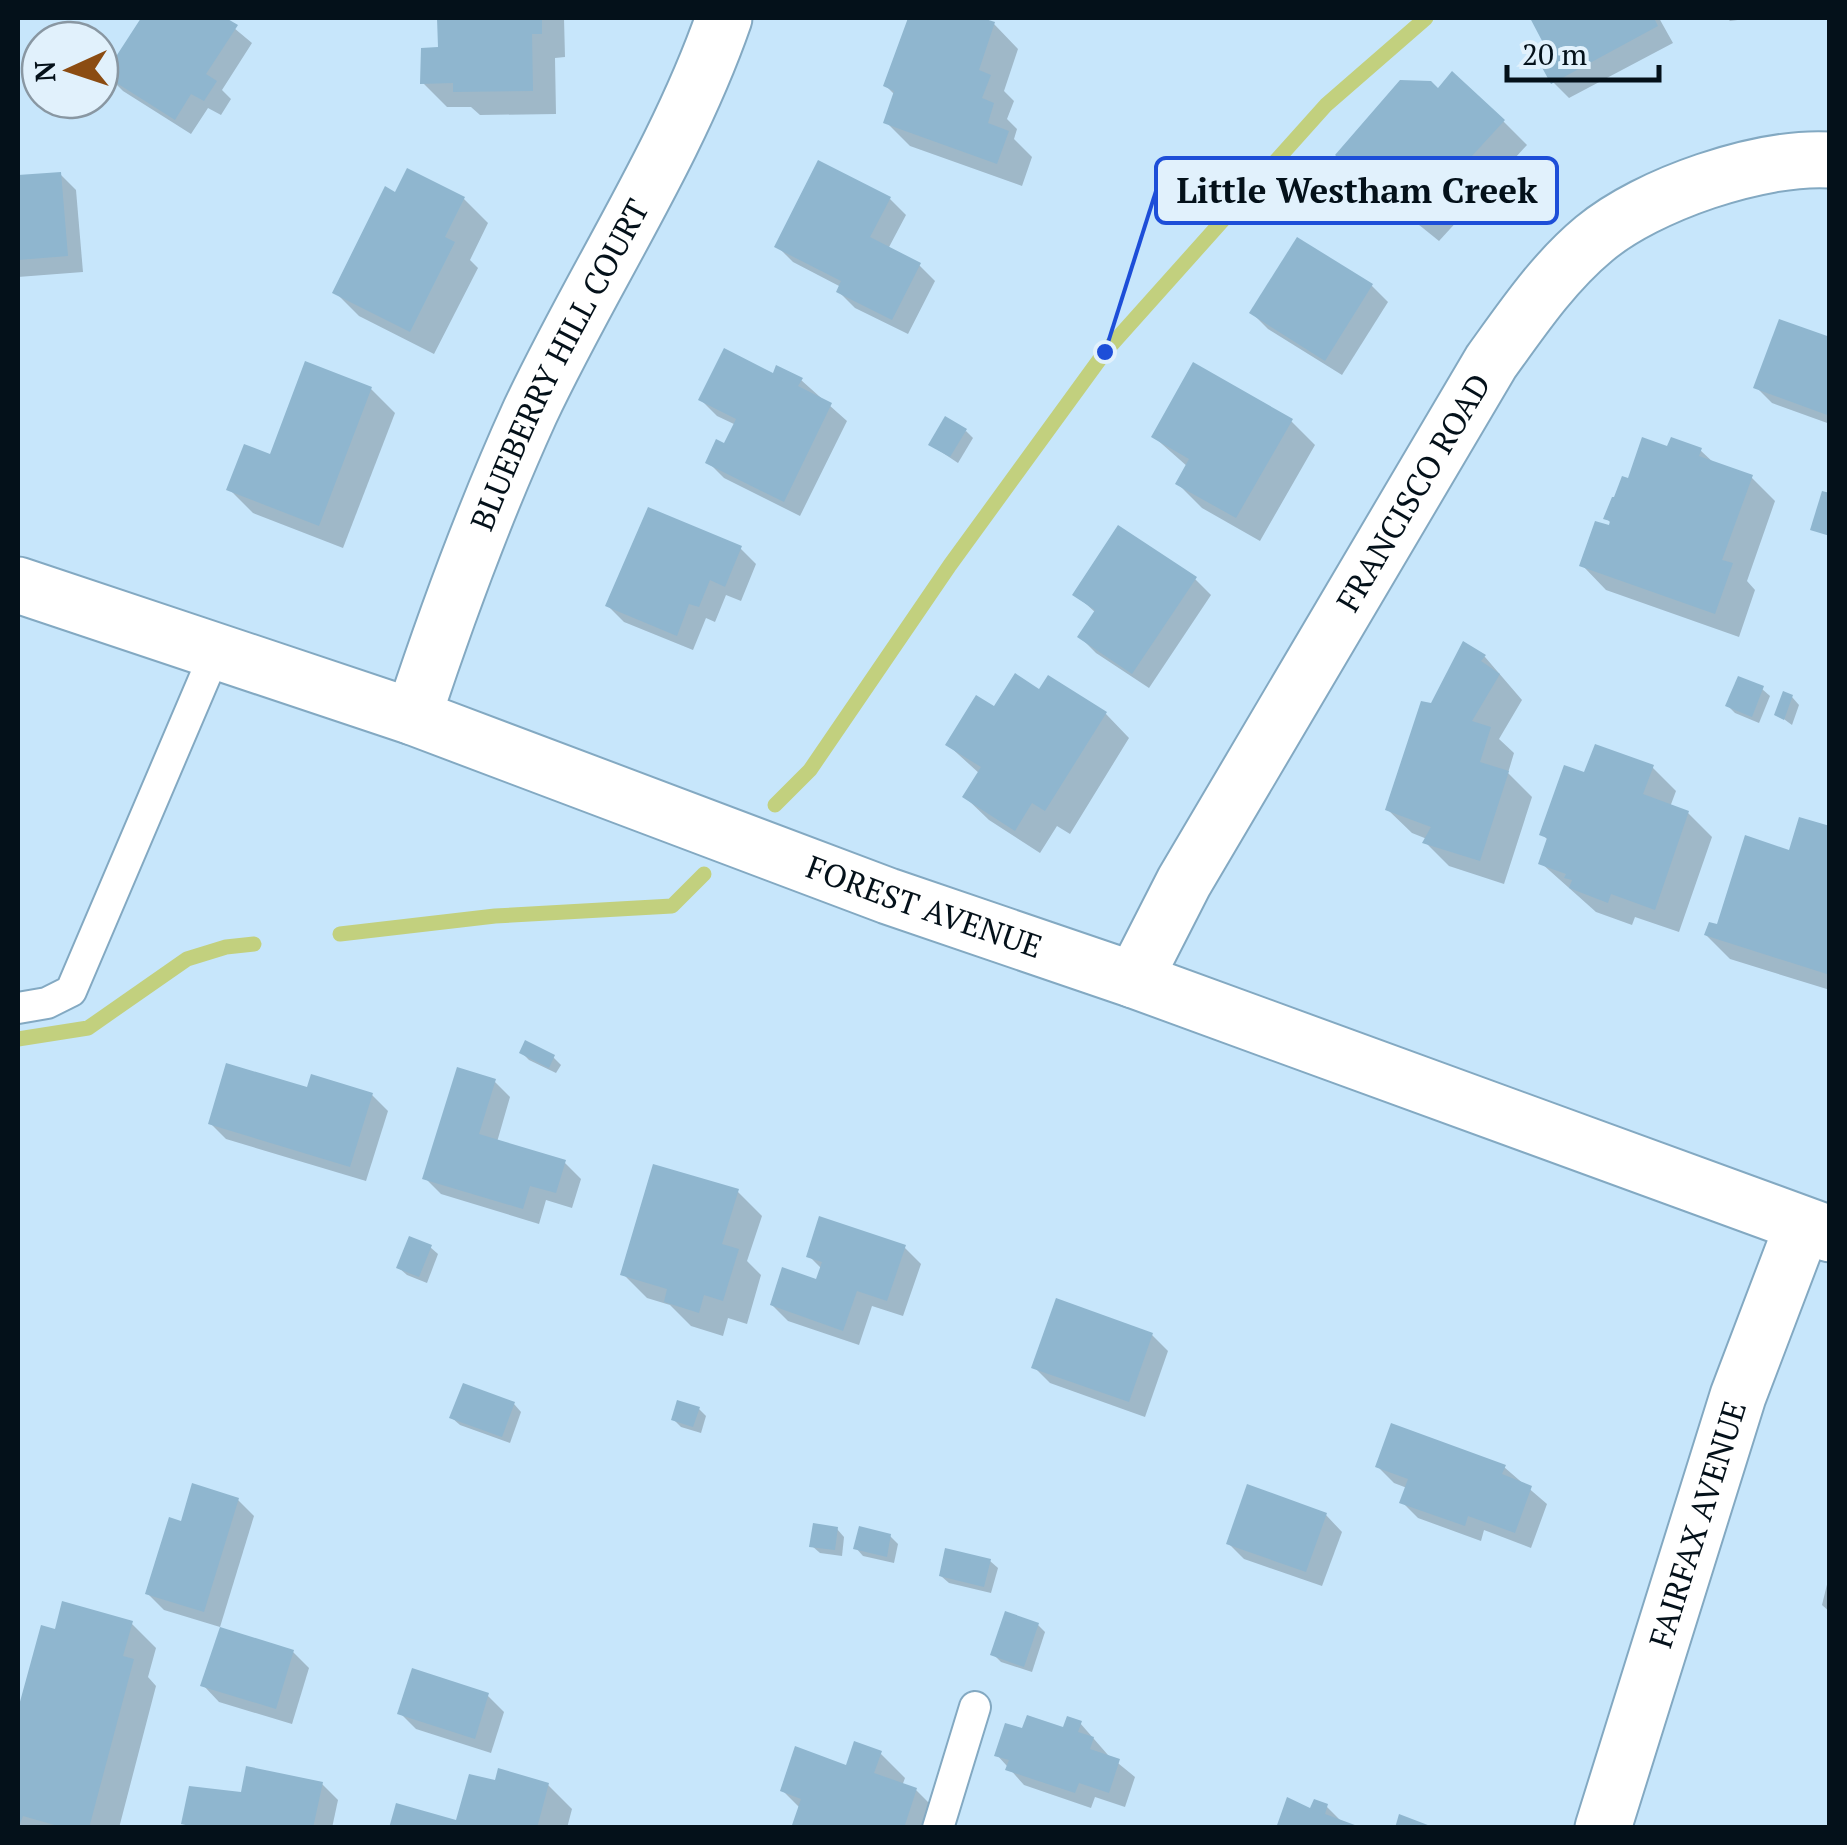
<svg xmlns="http://www.w3.org/2000/svg" width="1847" height="1845" viewBox="0 0 1847 1845" font-family="'PT Serif',serif">
<rect width="100%" height="100%" fill="#c7e6fb"/>
<!-- shadow -->
<g fill="#0003">
<path d="M144,18h20l7,4 3,-4h48l30,25 -30,47 9,9 -10,16 -13,-7 -17,26 -68,-43 -16,-16z"/>
<path d="M440,18h124l1,39 -10,1 1,56 -76,1 -9,-8h-24l-24,-24 18,-34z"/>
<path d="M910,18h64l20,6 24,25 -14,42 10,10 -7,18 10,10 -3,10 18,18 -10,29 -112,-40 -24,-24 9,-27 -9,-9z"/>
<path d="M1533,18h126l14,25 -104,55 -16,-16 1,-25z"/>
<path d="M1727,18h26l-23,3z"/>
<path d="M1438,92l65,29 24,24 -88,96 -77,-62 -24,-24z"/>
<path d="M408,171l56,28 24,24 -18,37 8,8 -44,86 -75,-38 -24,-24 62,-97z"/>
<path d="M60,174l16,16 7,82 -65,5v-100z"/>
<path d="M890,199l16,16 -18,34 31,16 16,16 -27,53 -53,-26 -16,-16 2,-5 -48,-25 -16,-16z"/>
<path d="M1297,240l75,46 16,16 -46,73 -74,-46 -16,-16z"/>
<path d="M1830,340v84l-58,-21 -16,-16z"/>
<path d="M801,380l46,41 -47,95 -76,-38 -16,-16 18,-16 10,-21 -19,-9 -16,-16z"/>
<path d="M371,389l24,24 -52,135 -90,-35 -24,-24z"/>
<path d="M1291,421l24,24 -55,96 -58,-33 -24,-24 10,-17 -34,-30z"/>
<path d="M966,431l7,7 -15,25 -27,-18z"/>
<path d="M1668,449l32,1 15,14 36,13 24,24 -28,80 8,9 -16,47 -133,-47 -24,-25 28,-37 2,-4 -6,-6 23,-37z"/>
<path d="M740,548l16,16 -15,37 -15,-6 -11,27 -9,-4 -13,32 -69,-28 -16,-16z"/>
<path d="M1195,579l16,16 -62,93 -53,-35 -16,-16 16,-24 -21,-19z"/>
<path d="M1464,644l21,13 37,43 -23,39 15,14 -6,20 24,24 -28,87 -55,-18 -24,-24 2,-3 -15,-6 -25,-24z"/>
<path d="M1762,689l8,7 -11,27 -24,-10 -7,-7z"/>
<path d="M1040,692l66,22 23,24 -59,96 -13,-8 -17,27 -51,-33 -24,-23 15,-23 -32,-29z"/>
<path d="M1792,697l7,8 -7,20 -15,-11z"/>
<path d="M1652,767l24,24 -6,16 18,6 24,24 -33,95 -44,-15 -3,8 -36,-13 -55,-49 8,-22 -7,-7 44,-58z"/>
<path d="M1830,829v161l-100,-31 -24,-24 12,-8 73,-74z"/>
<path d="M522,1053l31,4 8,8 -5,8 -27,-13z"/>
<path d="M494,1081l16,16 -13,45 68,21 16,16 -9,29 -26,-8 -7,24 -98,-30 -16,-16z"/>
<path d="M372,1095l16,16 -22,70 -140,-42 -16,-16z"/>
<path d="M737,1191l25,25 -15,45 14,14 -14,49 -19,-6 -5,18 -32,-10 -21,-21 -23,-7 -24,-24z"/>
<path d="M430,1247l8,7 -11,29 -20,-8 -8,-7z"/>
<path d="M905,1248l16,16 -18,52 -31,-10 -13,39 -71,-24 -16,-16 45,-23 5,-13 -13,-13z"/>
<path d="M1152,1335l16,16 -23,66 -95,-34 -16,-16z"/>
<path d="M514,1404l7,8 -11,31 -50,-18 -8,-7z"/>
<path d="M699,1409l7,7 -5,17 -20,-6 -7,-7z"/>
<path d="M1378,1467h126l43,37 -16,44 -47,-18 -3,11 -63,-23 -16,-16 5,-14 -13,-5z"/>
<path d="M238,1500l16,16 -34,111 -56,-17 -16,-16z"/>
<path d="M1326,1515l16,17 -20,54 -78,-27 -16,-16z"/>
<path d="M837,1529l7,8 -2,19 -22,-3 -8,-7z"/>
<path d="M890,1536l8,8 -4,19 -31,-7 -7,-8z"/>
<path d="M990,1561l8,7 -7,25 -42,-10 -8,-7z"/>
<path d="M1830,1572v40l-8,-7z"/>
<path d="M132,1624l24,24 -8,29 8,9 -37,142h-101v-110l24,-89 14,4z"/>
<path d="M1038,1625l7,7 -13,40 -31,-10 -8,-8z"/>
<path d="M293,1652l16,16 -17,56 -73,-22 -16,-17z"/>
<path d="M488,1696l16,16 -13,41 -75,-24 -16,-16z"/>
<path d="M1080,1723l28,32 27,22 -10,30 -30,-10 -4,11 -67,-23 -27,-30 26,-23 42,-2z"/>
<path d="M881,1754l24,24 -3,8 14,4 24,24 -5,14h-141l7,-19 -18,-18z"/>
<path d="M322,1784l16,16 -6,28h-144l-4,-5 59,-28z"/>
<path d="M497,1784l51,1 24,24 -5,19h-175l66,-4z"/>
<path d="M1326,1806l17,17 -32,-11z"/>
</g>
<g fill="none" stroke-linecap="round" stroke-linejoin="round">
<!-- stream -->
<g stroke="#c2d07e" stroke-width="15">
<path d="M775,805l35,-35 140,-205 155,-213 221,-247 100,-87"/>
<path d="M340,934l155,-18 177,-10 32,-32"/>
<path d="M18,1039l70,-11 99,-69 39,-12 28,-3"/>
</g>
</g>
<!-- building -->
<g fill="#8fb6cf">
<path d="M141,18h85l12,7 -32,49 11,7 -13,20 -13,-7 -16,26 -71,-45z"/>
<path d="M437,18h105v16h-10l1,57 -80,1v-9l-33,1 1,-36 17,-1z"/>
<path d="M908,18h74l13,4 -16,48 12,5 -9,23 12,5 -6,20 21,8 -12,33 -114,-41 11,-32 -11,-5z"/>
<path d="M1530,18h124l4,8 -107,58 -12,-22 11,-6z"/>
<path d="M1452,71l53,49 -91,99 -79,-64 65,-75 31,1 7,7z"/>
<path d="M818,160l73,37 -21,40 51,26 -29,57 -56,-28 5,-11 -67,-34z"/>
<path d="M407,168l58,29 -20,40 10,5 -45,90 -78,-39 53,-107 10,6z"/>
<path d="M61,172l7,84 -50,4v-85z"/>
<path d="M1297,237l76,47 -48,77 -76,-48z"/>
<path d="M1779,319l51,18v79l-77,-28z"/>
<path d="M724,348l49,25 3,-8 27,13 -5,8 34,17 -48,99 -79,-39 11,-24 8,4 12,-24 -38,-19z"/>
<path d="M305,361l67,26 -53,139 -93,-36 18,-46 26,10z"/>
<path d="M1193,362l100,57 -57,99 -61,-34 14,-25 -38,-22z"/>
<path d="M945,416l22,13 -17,28 -22,-12z"/>
<path d="M1642,437l25,9 4,-9 31,11 -3,8 54,19 -31,85 11,3 -18,51 -136,-48 16,-45 14,4 1,-4 -7,-2 9,-22h2l8,-21 6,2z"/>
<path d="M1822,491l8,2v43l-20,-6z"/>
<path d="M648,507l94,39 -17,41 -15,-7 -11,27 -10,-3 -12,32 -72,-30z"/>
<path d="M1118,525l79,52 -65,97 -55,-37 18,-27 -23,-15z"/>
<path d="M1463,641l23,14 -5,6 19,13 -28,47 19,6 -11,35 29,9 -29,90 -58,-18 9,-16 -46,-17 36,-109 10,2z"/>
<path d="M1015,673l24,16 9,-14 59,37 -62,99 -13,-8 -17,28 -53,-34 19,-30 -36,-22 31,-50 18,11z"/>
<path d="M1738,676l26,10 -12,31 -27,-11z"/>
<path d="M1783,691l10,4 -9,25 -10,-5z"/>
<path d="M1595,744l59,21 -11,29 46,17 -34,99 -44,-16 -3,9 -39,-15 3,-8 -8,-2 2,-4 -28,-10 9,-26 -8,-3 25,-70 20,7z"/>
<path d="M1799,817l31,9v149l-126,-40 5,-13 8,2 28,-89 44,15z"/>
<path d="M525,1040l30,15 -6,13 -30,-15z"/>
<path d="M226,1063l81,24 4,-13 62,19 -23,74 -142,-43z"/>
<path d="M457,1067l39,12 -17,55 87,26 -10,33 -26,-7 -7,23 -101,-30z"/>
<path d="M653,1164l86,25 -17,55 17,5 -16,52 -19,-6 -5,18 -35,-11 3,-13 -47,-14z"/>
<path d="M819,1216l87,29 -19,56 -30,-10 -14,40 -73,-26 12,-38 34,12 6,-17 -16,-5z"/>
<path d="M409,1236l23,9 -13,32 -23,-9z"/>
<path d="M1056,1298l97,35 -24,69 -98,-34z"/>
<path d="M463,1383l52,19 -13,35 -53,-19z"/>
<path d="M677,1400l23,7 -7,20 -22,-7z"/>
<path d="M1391,1423l115,42 -4,9 30,12 -17,47 -47,-17 -3,10 -66,-23 9,-24 -33,-12z"/>
<path d="M192,1483l47,15 -35,114 -59,-18 24,-77 12,4z"/>
<path d="M1247,1484l80,29 -21,59 -80,-28z"/>
<path d="M813,1523l25,4 -3,23 -26,-3z"/>
<path d="M859,1526l32,8 -4,23 -34,-8z"/>
<path d="M945,1548l46,11 -7,28 -45,-11z"/>
<path d="M62,1601l71,20 -10,35 11,3 -45,169h-24l-42,-12 -5,12v-119l23,-84 14,4z"/>
<path d="M1005,1611l34,12 -15,44 -34,-12z"/>
<path d="M220,1627l74,23 -18,59 -76,-23z"/>
<path d="M412,1668l77,25 -14,46 -78,-25z"/>
<path d="M1027,1715l36,12 4,-11 15,5 -4,11 16,5 -4,12 30,10 -11,34 -30,-10 -4,10 -70,-23 4,-10 -15,-4 11,-33 17,5z"/>
<path d="M854,1741l28,10 -8,22 43,15 -13,40h-113l10,-29 -21,-8 15,-45 51,19z"/>
<path d="M246,1766l77,16 -10,46h-113l-19,-4 8,-38 52,6z"/>
<path d="M498,1768l51,15 -12,45h-148l7,-25 60,17 13,-46 26,6z"/>
<path d="M1287,1797l23,11 4,-9 14,5 -3,10 38,14h-87z"/>
<path d="M1399,1814l34,13v1h-38z"/>
</g>
<g fill="none" stroke-linecap="round" stroke-linejoin="round">
<defs>
<g id="lane">
<path d="M18,1008l29,-5 24,-12 145,-340"/>
<path d="M938,1828l37,-121"/>
</g>
<g id="street">
<path id="s1" d="M413,717c34,-103 72,-206 117,-305 62,-132 146,-256 194,-394"/>
<path id="s2" d="M1134,980l50,-98 307,-520c31,-43 62,-89 103,-123 54,-45 166,-83 236,-79"/>
<path id="s3" d="M1603,1828l135,-432 65,-171"/>
</g>
<g id="secondary">
<path id="s4" d="M18,585l395,132 475,179 246,84 696,254"/>
</g>
</defs>
<!-- lane casing -->
<use href="#lane" stroke="#83a9c2" stroke-width="34"/>
<!-- street casing -->
<use href="#street" stroke="#83a9c2" stroke-width="59"/>
<!-- secondary casing -->
<use href="#secondary" stroke="#83a9c2" stroke-width="59"/>
<!-- lane -->
<use href="#lane" stroke="#fff" stroke-width="30"/>
<!-- street -->
<use href="#street" stroke="#fff" stroke-width="55"/>
<!-- secondary -->
<use href="#secondary" stroke="#fff" stroke-width="55"/>
</g>
<g text-anchor="middle" stroke-width="8" stroke-linejoin="round" paint-order="stroke">
<!-- street labels -->
<g font-size="32" fill="#04111a" stroke="#e1f1fc">
<text dy="11" stroke="none"><textPath href="#s1" startOffset="382">BLUEBERRY HILL COURT</textPath></text>
<text dy="11" stroke="none"><textPath href="#s2" startOffset="562">FRANCISCO ROAD</textPath></text>
<text dy="11" stroke="none"><textPath href="#s4" startOffset="962">FOREST AVENUE</textPath></text>
<text dy="11" stroke="none"><textPath href="#s3" startOffset="318">FAIRFAX AVENUE</textPath></text>
</g>
</g>
<!-- callouts -->
<path fill="none" stroke="#1d4ed8" stroke-width="4" d="M1105 352L1156 191"/>
<circle fill="#1d4ed8" stroke="#e1f1fc" stroke-width="4" cx="1105" cy="352" r="10"/>
<rect fill="#e1f1fc" stroke="#1d4ed8" stroke-width="4" x="1156" y="158" width="401" height="65" rx="10"/>
<g font-size="35" text-anchor="middle" font-weight="bold" fill="#04111a">
<text x="1357" y="203">Little Westham Creek</text>
</g>
<!-- border -->
<rect width="1847" height="1845" fill="none" stroke="#04111a" stroke-width="40"/>
<!-- north arrow -->
<g transform="translate(70 70) rotate(267)"><circle r="48" fill="#e1f1fc" stroke="#8997a2" stroke-width="2.5"/>
<path d="M0-8L18 38L0 25L-18 38Z" fill="#8b4c12"/>
<text y="-15" font-size="28" font-weight="bold" text-anchor="middle" fill="#04111a">N</text>
</g>
<!-- scale -->
<path d="M1507 65v15h152v-15" fill="none" stroke="#04111a" stroke-width="5"/>
<text x="1522" y="65" font-size="30" fill="#04111a" stroke="#e1f1fc" stroke-width="8" paint-order="stroke">20 m</text>
</svg>
